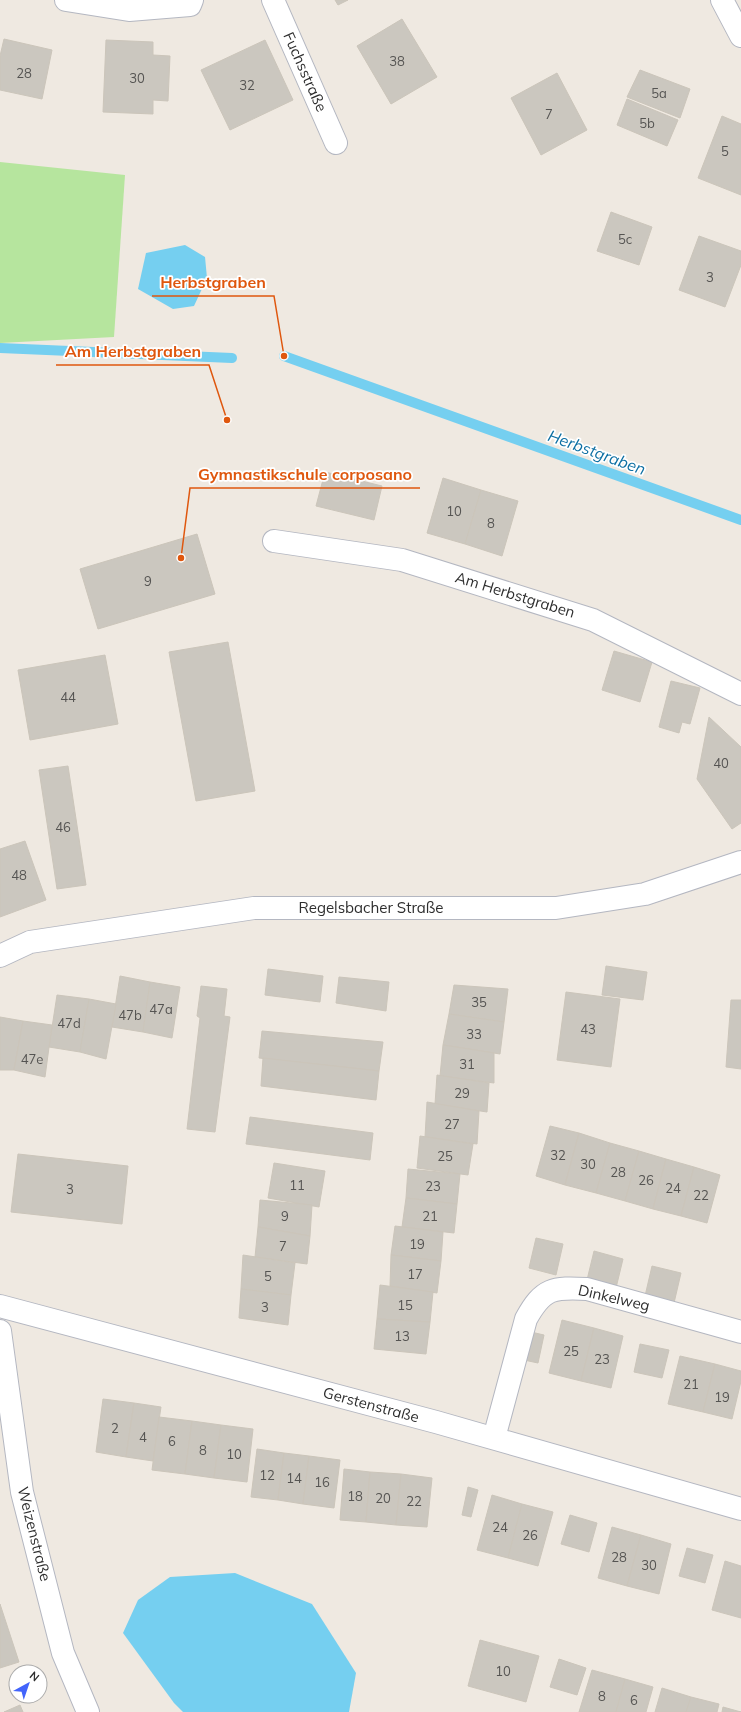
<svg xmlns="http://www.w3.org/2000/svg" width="741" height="1712" viewBox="0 0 741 1712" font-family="Mulish,sans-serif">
<rect width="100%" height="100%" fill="#efe9e1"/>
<!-- green -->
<path fill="#b6e59e" d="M0,162l125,13 -11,162 -114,6z"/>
<!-- water -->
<g fill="#75cff0">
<path d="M185,245l20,12 2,21 -13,28 -21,3 -35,-20 8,-36z"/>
<path d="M235,1573l77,31 44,69 -7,39h-166l-9,-9 -51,-70 15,-33 32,-23z"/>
</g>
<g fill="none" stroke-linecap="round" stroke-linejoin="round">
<!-- stream -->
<g stroke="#75cff0" stroke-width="10">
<path d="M0,348l232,10"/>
<path d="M284,356l457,164"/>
</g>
</g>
<!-- building -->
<g fill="#cbc7bf" stroke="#cbc5ba">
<path d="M335,0h13l-10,5z"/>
<path d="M402,19l35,58 -46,27 -34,-58z"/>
<path d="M4,39l48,11 -10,49 -42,-9v-34z"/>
<path d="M106,40l47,2v13l17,1 -2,45 -15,-1v14l-50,-2z"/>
<path d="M265,40l28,60 -63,30 -29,-60z"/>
<path d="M640,70l50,19 -10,29 -53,-21z"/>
<path d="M557,73l30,57 -46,25 -30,-57z"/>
<path d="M627,99l51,21 -11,26 -50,-21z"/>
<path d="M722,116l19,8v71l-43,-17z"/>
<path d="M611,212l41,15 -13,38 -42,-14z"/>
<path d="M699,236l42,15v14l-16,42 -46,-17z"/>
<path d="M325,472l57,14 -8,34 -58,-14z"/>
<path d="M443,478l38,12 -16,54 -38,-11z"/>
<path d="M481,490l37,11 -16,55 -37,-12z"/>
<path d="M197,534l18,60 -117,35 -18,-60z"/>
<path d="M228,642l27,149 -59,10 -27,-149z"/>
<path d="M614,651l38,11 -12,40 -38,-12z"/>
<path d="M105,655l13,69 -88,16 -12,-70z"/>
<path d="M671,681l29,7 -10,36 -8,-2 -3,11 -20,-6z"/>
<path d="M709,717l32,30v76l-9,6 -35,-50z"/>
<path d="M68,766l18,119 -29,4 -18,-119z"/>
<path d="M25,841l21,59 -46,17v-68z"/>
<path d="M606,966l41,6 -4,28 -41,-5z"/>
<path d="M268,969l55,7 -3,26 -55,-7z"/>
<path d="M120,976l30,6 -7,50 -31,-5z"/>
<path d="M339,977l50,5 -3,29 -50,-8z"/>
<path d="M150,982l30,5 -8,51 -29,-6z"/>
<path d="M454,985l54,4 -4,33 -55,-8z"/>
<path d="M201,986l26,3 -3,27 6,1 -15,115 -28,-3 13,-111 -3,-2z"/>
<path d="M566,992l54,7 -9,68 -54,-7z"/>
<path d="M57,995l32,4 -9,53 -31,-5z"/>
<path d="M89,999l27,5 -10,55 -26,-7z"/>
<path d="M731,1000h10v69l-15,-2z"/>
<path d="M449,1014l55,8 -4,32 -57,-9z"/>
<path d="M0,1017l23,4 -9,49h-14z"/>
<path d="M23,1021l29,4 -7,52 -31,-7z"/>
<path d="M262,1031l121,11 -4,29 -120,-13z"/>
<path d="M443,1045l51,8v30l-54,-7z"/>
<path d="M263,1058l116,13 -3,29 -115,-14z"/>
<path d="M437,1075l52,8 -2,29 -52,-8z"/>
<path d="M427,1102l52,9 -2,33 -52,-7z"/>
<path d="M250,1117l123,16 -3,27 -124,-16z"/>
<path d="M550,1126l29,7 -14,52 -29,-9z"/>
<path d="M579,1133l31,10 -14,50 -31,-8z"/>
<path d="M420,1136l53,8 -5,31 -51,-7z"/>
<path d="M610,1143l29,8 -14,50 -29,-8z"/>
<path d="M639,1151l27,8 -13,50 -28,-8z"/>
<path d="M18,1154l110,12 -6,58 -111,-12z"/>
<path d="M666,1159l28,8 -13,49 -28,-7z"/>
<path d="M274,1163l51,8 -6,36 -51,-9z"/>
<path d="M694,1167l26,8 -13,48 -26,-7z"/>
<path d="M408,1169l52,5 -3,30 -51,-6z"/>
<path d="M406,1198l51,6 -3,29 -52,-6z"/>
<path d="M260,1200l52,5 -2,31 -52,-9z"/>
<path d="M395,1226l48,6 -2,29 -50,-6z"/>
<path d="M258,1227l52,9 -3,28 -52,-7z"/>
<path d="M536,1238l27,6 -7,31 -27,-7z"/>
<path d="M594,1251l29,8 -7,29 -29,-8z"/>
<path d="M243,1255l52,8 -4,32 -50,-6z"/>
<path d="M391,1255l50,6 -4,32 -47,-7z"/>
<path d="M652,1266l29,7 -7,30 -29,-7z"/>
<path d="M380,1285l53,7 -3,30 -53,-3z"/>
<path d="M241,1289l50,6 -3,30 -49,-7z"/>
<path d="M377,1319l53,3 -4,32 -52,-5z"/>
<path d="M562,1320l32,8 -13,53 -32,-8z"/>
<path d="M594,1328l29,8 -12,52 -30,-7z"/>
<path d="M531,1332l13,3 -6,28 -14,-3z"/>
<path d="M640,1344l29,6 -7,28 -28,-6z"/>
<path d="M680,1356l35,8 -12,48 -35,-8z"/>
<path d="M715,1364l26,7v10l-9,38 -29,-7z"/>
<path d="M103,1399l31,4 -8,54 -30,-5z"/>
<path d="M134,1403l27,4 -8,54 -27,-4z"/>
<path d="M159,1417l33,4 -7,53 -33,-4z"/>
<path d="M192,1421l29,4 -7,53 -29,-4z"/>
<path d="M221,1425l32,4 -6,53 -33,-4z"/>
<path d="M257,1449l27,4 -6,47 -27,-3z"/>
<path d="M284,1453l25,3 -6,48 -25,-4z"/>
<path d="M309,1456l31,4 -6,48 -31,-4z"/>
<path d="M344,1469l26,3 -4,50 -26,-2z"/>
<path d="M370,1472l31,2 -5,51 -30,-3z"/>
<path d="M401,1474l31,4 -5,49 -31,-2z"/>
<path d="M468,1487l10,3 -7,27 -9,-2z"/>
<path d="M492,1495l30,9 -14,54 -31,-8z"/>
<path d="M522,1504l31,8 -15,54 -30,-8z"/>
<path d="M570,1515l27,8 -8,29 -28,-8z"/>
<path d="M612,1527l29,8 -14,51 -29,-8z"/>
<path d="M641,1535l30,9 -12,50 -32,-8z"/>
<path d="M687,1548l26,7 -8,28 -26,-7z"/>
<path d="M725,1561l16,5v52l-29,-8z"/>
<path d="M0,1604l19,58 -19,6z"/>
<path d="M480,1640l59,16 -13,46 -58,-16z"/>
<path d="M559,1659l27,9 -9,27 -27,-8z"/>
<path d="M592,1670l33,9 -9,33h-37z"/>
<path d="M625,1679l28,8 -7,25h-30z"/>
<path d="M662,1688l29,9 -5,15h-31z"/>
<path d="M691,1697l28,7 -2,8h-31z"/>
<path d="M20,1705l3,7h-19z"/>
<path d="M723,1707l18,5h-19z"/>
</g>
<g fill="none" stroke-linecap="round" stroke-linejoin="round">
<defs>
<g id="minor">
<path d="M66,0l63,10 61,-5 2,-5"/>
<path d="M273,0l63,143"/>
<path d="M722,0l19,36"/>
<path d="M274,541l128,19 191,60 148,74"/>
<path d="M0,956l30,-14 224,-34h302l89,-14 96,-32"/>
<path d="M0,1306l436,116 305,87"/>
<path d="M0,1331l22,161 41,161 25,59"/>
<path d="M494,1438l32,-119c17,-31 27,-32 61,-30l154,43"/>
</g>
</defs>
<!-- minor casing -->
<use href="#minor" stroke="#b4b7c1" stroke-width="24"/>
<!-- minor -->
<use href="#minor" stroke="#fff" stroke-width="22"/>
</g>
<g text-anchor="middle" stroke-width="3.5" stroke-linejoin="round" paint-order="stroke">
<!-- number labels -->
<g font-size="13" fill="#555452">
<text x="397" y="66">38</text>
<text x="24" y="78">28</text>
<text x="137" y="83">30</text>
<text x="247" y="90">32</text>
<text x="659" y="98">5a</text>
<text x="549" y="119">7</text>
<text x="647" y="128">5b</text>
<text x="725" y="156">5</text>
<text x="625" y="244">5c</text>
<text x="710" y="282">3</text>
<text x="454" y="516">10</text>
<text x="491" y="528">8</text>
<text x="148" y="586">9</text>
<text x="68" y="702">44</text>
<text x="721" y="768">40</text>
<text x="63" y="832">46</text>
<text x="19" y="880">48</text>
<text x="479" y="1007">35</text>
<text x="161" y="1014">47a</text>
<text x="130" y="1020">47b</text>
<text x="69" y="1028">47d</text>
<text x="588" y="1034">43</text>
<text x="474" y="1039">33</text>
<text x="32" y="1064">47e</text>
<text x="467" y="1069">31</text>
<text x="462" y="1098">29</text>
<text x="452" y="1129">27</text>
<text x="558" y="1160">32</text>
<text x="445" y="1161">25</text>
<text x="588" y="1169">30</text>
<text x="618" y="1177">28</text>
<text x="646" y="1185">26</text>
<text x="297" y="1190">11</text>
<text x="433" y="1191">23</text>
<text x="673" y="1193">24</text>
<text x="70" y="1194">3</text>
<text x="701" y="1200">22</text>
<text x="285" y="1221">9</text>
<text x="430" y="1221">21</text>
<text x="417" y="1249">19</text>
<text x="283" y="1251">7</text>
<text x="415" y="1279">17</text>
<text x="268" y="1281">5</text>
<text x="405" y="1310">15</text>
<text x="265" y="1312">3</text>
<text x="402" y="1341">13</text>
<text x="571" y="1356">25</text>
<text x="602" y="1364">23</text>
<text x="691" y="1389">21</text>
<text x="722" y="1402">19</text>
<text x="115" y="1433">2</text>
<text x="143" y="1442">4</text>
<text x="172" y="1446">6</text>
<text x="203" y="1455">8</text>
<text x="234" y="1459">10</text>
<text x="267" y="1480">12</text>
<text x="294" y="1483">14</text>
<text x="322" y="1487">16</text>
<text x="355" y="1501">18</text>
<text x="383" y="1503">20</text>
<text x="414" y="1506">22</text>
<text x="500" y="1532">24</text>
<text x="530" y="1540">26</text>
<text x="619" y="1562">28</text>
<text x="649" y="1570">30</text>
<text x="503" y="1676">10</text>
<text x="602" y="1701">8</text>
<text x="634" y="1705">6</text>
</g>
<!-- street labels -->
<g font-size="15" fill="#2e2e2e" stroke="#fff">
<text transform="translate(305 72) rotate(66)" y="5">Fuchsstraße</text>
<text transform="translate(515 595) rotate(17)" y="5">Am Herbstgraben</text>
<text x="371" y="913">Regelsbacher Straße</text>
<text transform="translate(614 1298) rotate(13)" y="5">Dinkelweg</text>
<text transform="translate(371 1405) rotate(15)" y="5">Gerstenstraße</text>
<text transform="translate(34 1534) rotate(76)" y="5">Weizenstraße</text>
</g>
<!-- water labels -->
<g font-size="16" font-style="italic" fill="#0d6fa3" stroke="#fff">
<text transform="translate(597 452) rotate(20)" y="6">Herbstgraben</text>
</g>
</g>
<!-- callouts -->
<path fill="none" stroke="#df570e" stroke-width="1.5" d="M284 356L274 296H152M227 420L209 365H56M181 558L190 488H420"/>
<g fill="#df570e" stroke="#fff" stroke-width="1.5">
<circle cx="284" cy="356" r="4"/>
<circle cx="227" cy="420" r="4"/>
<circle cx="181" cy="558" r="4"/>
</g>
<g font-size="16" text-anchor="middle" font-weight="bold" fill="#df570e" stroke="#fff" stroke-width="3.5" stroke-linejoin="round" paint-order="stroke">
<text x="213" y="288">Herbstgraben</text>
<text x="133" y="357">Am Herbstgraben</text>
<text x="305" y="480">Gymnastikschule corposano</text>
</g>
<!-- north arrow -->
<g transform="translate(28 1684) rotate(40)"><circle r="19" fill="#ffffff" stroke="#ababab"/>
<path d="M0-3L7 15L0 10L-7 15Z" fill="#4264fb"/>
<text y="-6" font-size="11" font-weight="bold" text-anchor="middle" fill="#2e2e2e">N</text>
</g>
</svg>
